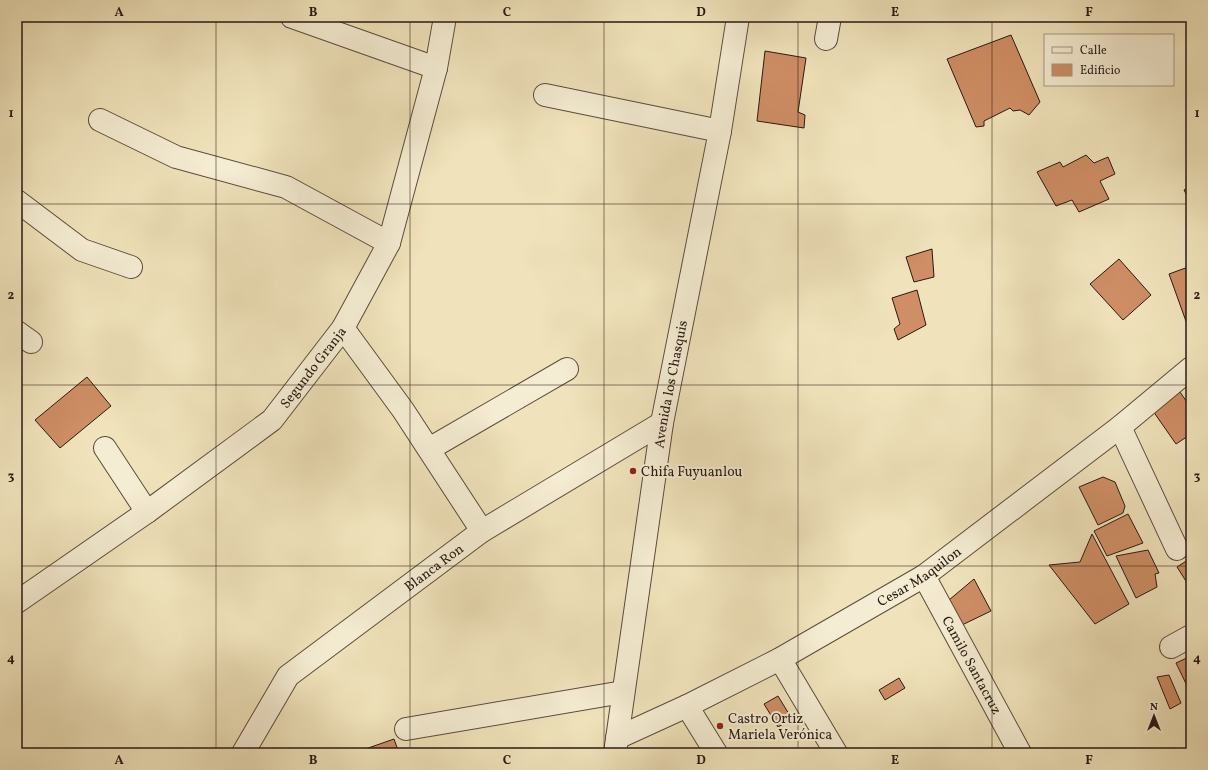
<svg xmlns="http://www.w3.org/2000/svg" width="1208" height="770" viewBox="0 0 1208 770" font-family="Vollkorn,serif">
<rect width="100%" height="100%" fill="#f0e3bb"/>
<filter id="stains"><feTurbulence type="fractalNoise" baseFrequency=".005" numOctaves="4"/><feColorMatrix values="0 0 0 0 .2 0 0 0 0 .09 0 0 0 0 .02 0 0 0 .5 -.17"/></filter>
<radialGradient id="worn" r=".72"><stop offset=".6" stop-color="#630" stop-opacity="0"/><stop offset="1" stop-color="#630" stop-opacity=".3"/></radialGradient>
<!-- building -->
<g fill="#cf8e65" stroke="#281912">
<path d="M1011,35l29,67 -11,13 -9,-5 -7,1 -3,-3 -26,13v5l-8,1 -29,-68z"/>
<path d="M765,51l41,7 -8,54 7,3 -1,13 -47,-7z"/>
<path d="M1086,155l8,8 14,-6 7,17 -15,7 9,18 -30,13 -7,-12 -16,6 -19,-34 23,-10 3,5z"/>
<path d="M1191,186v17l-7,-13z"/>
<path d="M932,249l2,28 -20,5 -8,-25z"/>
<path d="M1119,259l32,36 -28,25 -33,-36z"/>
<path d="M1191,266v56l-4,2 -18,-50z"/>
<path d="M917,290l9,35 -28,15 -4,-11 6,-5 -8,-26z"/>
<path d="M87,377l24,29 -51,42 -25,-28z"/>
<path d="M1180,392l11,16v26l-15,10 -23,-33z"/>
<path d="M1103,477l12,5 10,24 -2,7 -25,12 -19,-38z"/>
<path d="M1128,514l15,29 -36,13 -13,-25z"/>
<path d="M1092,534l37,70 -34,20 -46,-59 31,-3z"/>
<path d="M1148,550l11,23 -4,1 2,13 -21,11 -20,-42z"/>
<path d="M1191,558v31l-14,-22z"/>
<path d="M974,579l17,32 -29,14 -13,-25z"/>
<path d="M1191,656v38l-15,-31z"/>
<path d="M1169,675l12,28 -11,6 -13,-32z"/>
<path d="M899,678l6,10 -20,12 -6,-10z"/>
<path d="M778,696l14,23 -14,8 -14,-23z"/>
<path d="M394,739l5,14h-45z"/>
</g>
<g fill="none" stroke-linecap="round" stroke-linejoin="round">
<defs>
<g id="minor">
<path d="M292,17l144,51"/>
<path d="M826,39l4,-22"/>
<path d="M545,95l175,36"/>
<path d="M100,120l76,37 110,30 103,56"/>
<path d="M17,201l65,49 49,17"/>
<path d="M343,328l60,82 79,121"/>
<path d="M17,332l14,10"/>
<path d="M1120,427l57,122"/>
<path d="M105,448l42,64"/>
<path d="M429,449l138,-80"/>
<path id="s1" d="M924,576l96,177"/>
<path id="s2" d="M17,602l130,-90 125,-92 71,-92 46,-85 47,-175 9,-51"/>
<path d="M1171,647l20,-11"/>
<path d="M780,659l56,94"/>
<path d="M687,706l29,47"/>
<path d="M406,729l217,-37"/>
<path id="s3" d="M617,738l70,-32 93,-47 144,-83 196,-149 71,-59"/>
<path id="s4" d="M243,753l45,-77 194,-145 180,-108"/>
<path id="s5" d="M615,753l47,-330 58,-292 18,-114"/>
</g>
</defs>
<!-- minor casing -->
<use href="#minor" stroke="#5a4c3c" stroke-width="24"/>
<!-- minor -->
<use href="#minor" stroke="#f5edd3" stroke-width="22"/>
</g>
<!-- grid -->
<path fill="none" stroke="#281912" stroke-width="1" stroke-opacity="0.55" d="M216,17v736M410,17v736M604,17v736M798,17v736M992,17v736M17,204h1174M17,385h1174M17,566h1174"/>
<!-- markers -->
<g fill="#8f2418" stroke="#f5edd3" stroke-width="1.5">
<circle cx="633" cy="471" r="4"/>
<circle cx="720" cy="726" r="4"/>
</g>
<g text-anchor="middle" stroke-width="4" stroke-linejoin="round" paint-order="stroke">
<!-- street labels -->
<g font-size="14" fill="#281912" stroke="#f5edd3">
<text dy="5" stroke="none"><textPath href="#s2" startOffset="380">Segundo Granja</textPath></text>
<text dy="5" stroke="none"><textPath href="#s5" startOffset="373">Avenida los Chasquis</textPath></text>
<text dy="5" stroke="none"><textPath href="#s4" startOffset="271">Blanca Ron</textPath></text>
<text dy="5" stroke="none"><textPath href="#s3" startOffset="343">Cesar Maquilon</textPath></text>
<text dy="5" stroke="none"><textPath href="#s1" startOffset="101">Camilo Santacruz</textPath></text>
</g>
<!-- poi labels -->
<g font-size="14" fill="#281912" stroke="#f5edd3" text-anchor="start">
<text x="641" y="476">Chifa Fuyuanlou</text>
<text x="728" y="723">Castro Ortiz<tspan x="728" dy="16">Mariela Verónica</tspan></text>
</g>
</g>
<!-- margin -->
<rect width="1208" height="770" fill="none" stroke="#f0e3bb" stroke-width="44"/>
<!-- legend -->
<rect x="1044" y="34" width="130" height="52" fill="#f5edd3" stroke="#a39886"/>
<rect x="1052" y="47" width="20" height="6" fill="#f5edd3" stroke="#a39886"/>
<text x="1080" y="54" font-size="12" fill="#281912">Calle</text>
<rect x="1052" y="64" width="20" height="12" fill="#cf8e65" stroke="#a39886"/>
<text x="1080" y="74" font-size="12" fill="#281912">Edificio</text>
<!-- north arrow -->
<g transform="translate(1154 716)" stroke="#f5edd3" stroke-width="3" paint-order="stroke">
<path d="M0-3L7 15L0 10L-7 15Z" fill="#281912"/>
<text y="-6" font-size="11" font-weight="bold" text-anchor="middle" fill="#281912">N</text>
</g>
<rect x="22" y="22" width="1164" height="726" fill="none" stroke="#281912" stroke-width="1.5"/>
<g font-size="13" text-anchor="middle" font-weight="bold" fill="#281912">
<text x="119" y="16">A</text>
<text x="313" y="16">B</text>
<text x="507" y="16">C</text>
<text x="701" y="16">D</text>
<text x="895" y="16">E</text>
<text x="1089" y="16">F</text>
<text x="11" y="117">1</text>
<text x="1197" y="117">1</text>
<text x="11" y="299">2</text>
<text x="1197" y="299">2</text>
<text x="11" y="480">3</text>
<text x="1197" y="480">3</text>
<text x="11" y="662">4</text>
<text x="1197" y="662">4</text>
<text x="119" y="764">A</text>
<text x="313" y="764">B</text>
<text x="507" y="764">C</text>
<text x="701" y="764">D</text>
<text x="895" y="764">E</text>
<text x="1089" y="764">F</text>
</g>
<rect width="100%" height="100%" filter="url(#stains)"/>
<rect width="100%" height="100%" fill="url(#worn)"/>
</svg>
